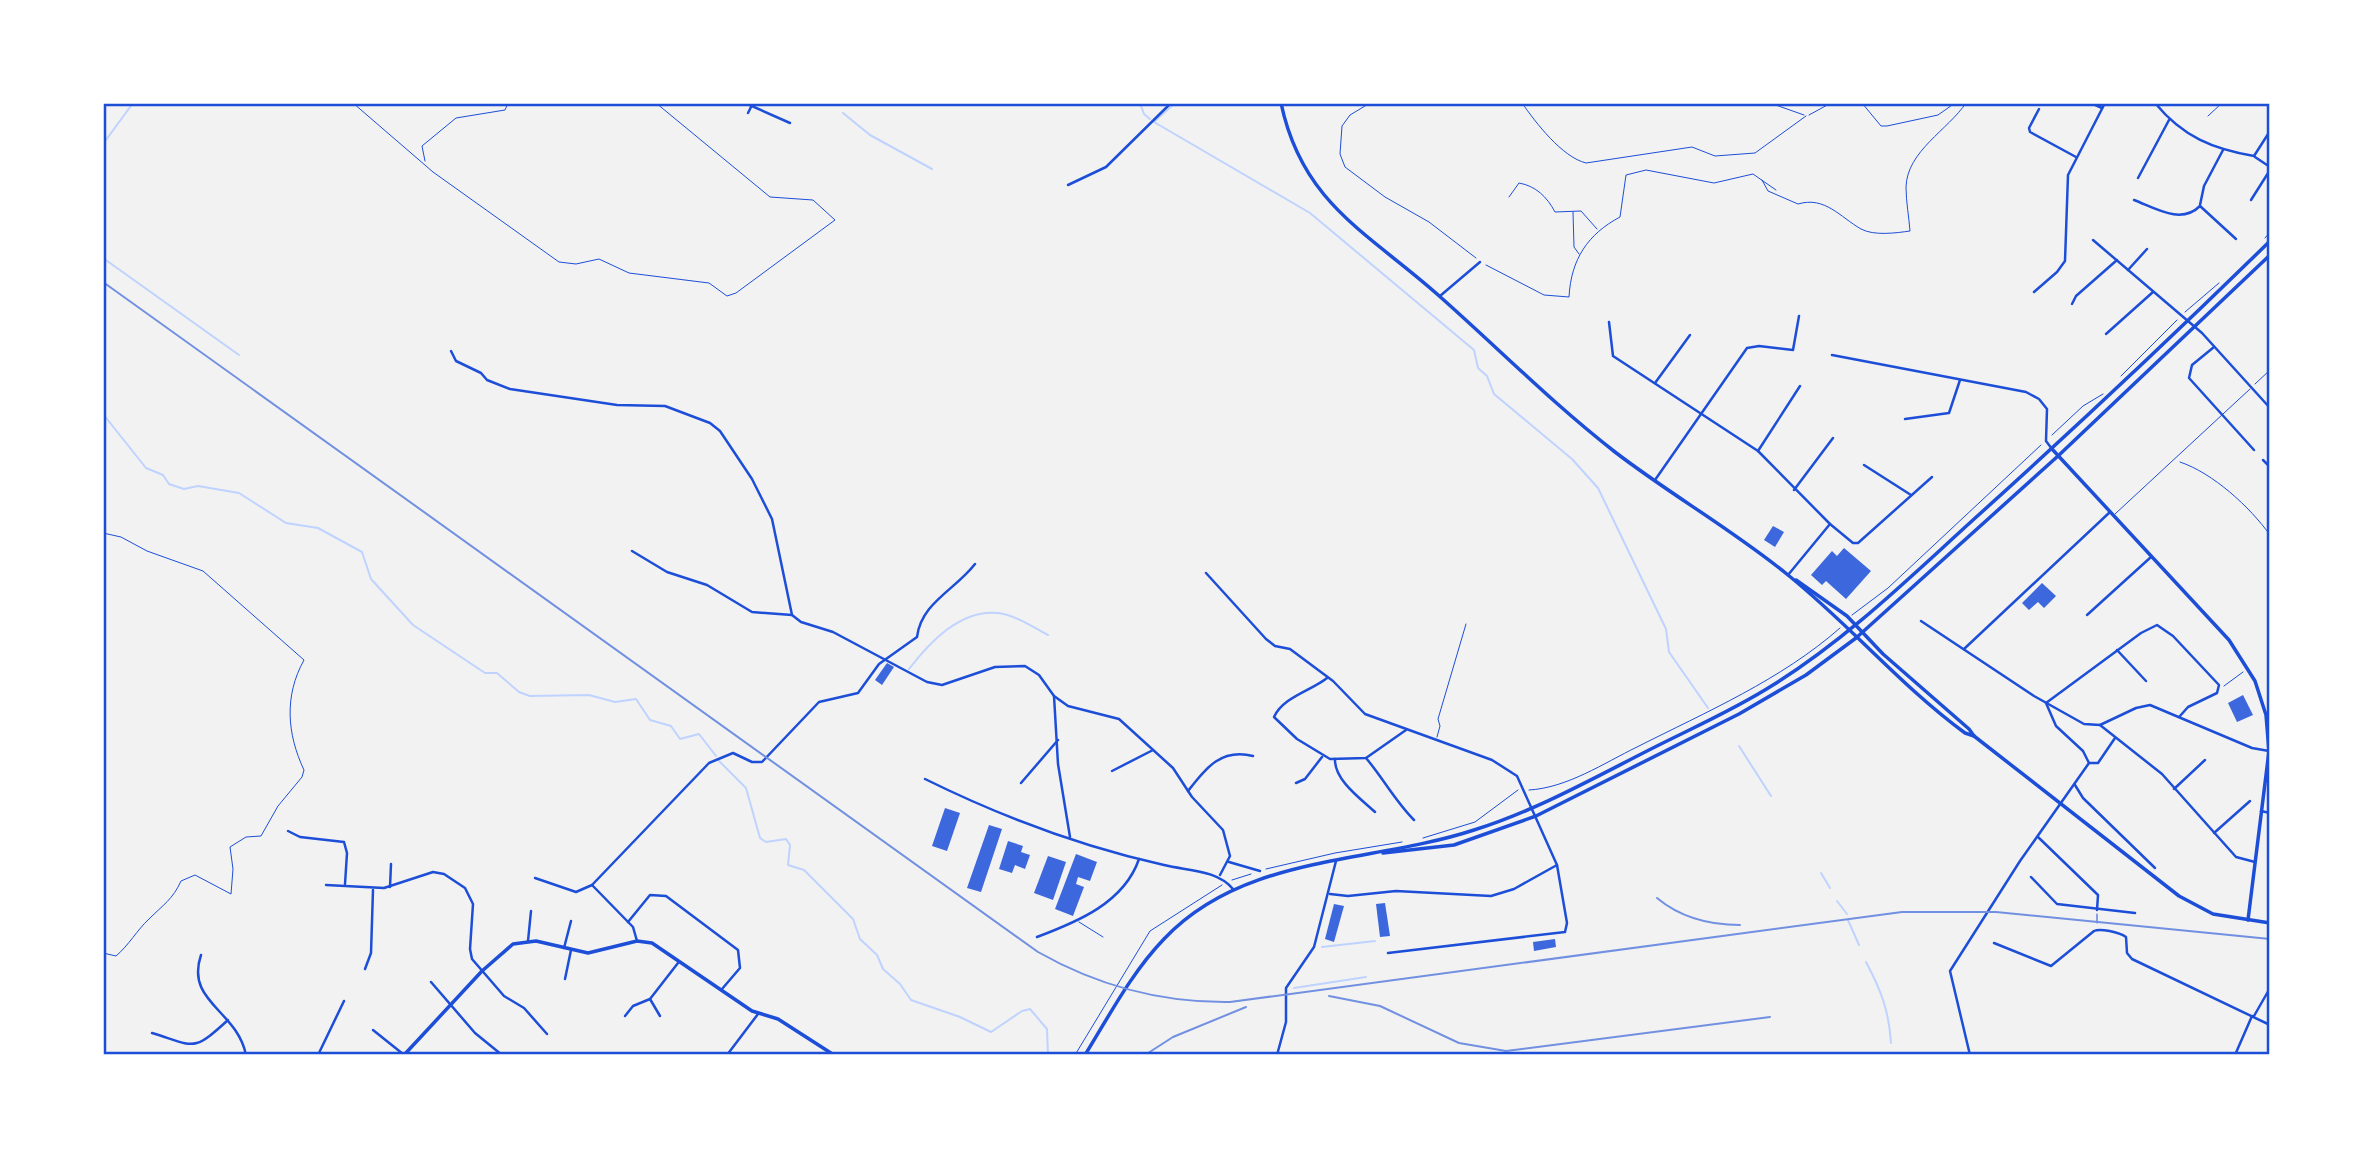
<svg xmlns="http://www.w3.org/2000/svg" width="2373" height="1158" viewBox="0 0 2373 1158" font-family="Montserrat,sans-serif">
<rect width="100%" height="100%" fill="#f2f2f2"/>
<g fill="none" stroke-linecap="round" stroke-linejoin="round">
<!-- stream -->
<g stroke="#bfd3fe" stroke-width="2">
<path d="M1140,103l4,11 6,5"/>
<path d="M843,113l27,22 62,34"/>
<path d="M1155,121l20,-18"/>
<path d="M1154,122l156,91 164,137 4,18 9,8 7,18 78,65 26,29 68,141 3,23 39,56"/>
<path d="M103,144l30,-41"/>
<path d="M103,258l136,97"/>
<path d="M103,414l43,54 17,7 6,9 15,5 14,-3 41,7 47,30 32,5 44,24 9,27 42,46 72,48h12l22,19 11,4 59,-1 26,7 21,-3 14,21 21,6 9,13 19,-5 17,22"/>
<path d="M909,669c20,-26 51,-60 89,-56 17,2 35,14 50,22"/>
<path d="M1739,746l32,50"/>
<path d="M719,761l27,27 14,50 6,4 20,-3 4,6 -2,20 16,5 49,49 7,20 17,16 6,14 17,15 11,16 49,17 31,15 31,-21 8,-2 17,20 1,26"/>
<path d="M1821,873l9,15"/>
<path d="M1837,901l10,13"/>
<path d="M1848,920l11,25"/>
<path d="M1322,947l53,-6"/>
<path d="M1866,962c15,28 23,49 25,81"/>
<path d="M1294,988l72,-11"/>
</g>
</g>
<!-- building -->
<g fill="#3d67dc">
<path d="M1773,526l11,6 -9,15 -11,-7z"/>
<path d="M1844,548l27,23 -25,28 -20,-18 -4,4 -11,-10 21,-24 5,5z"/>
<path d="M2042,583l14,13 -12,12 -6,-6 -9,8 -7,-7z"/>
<path d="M887,663l7,4 -12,18 -7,-5z"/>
<path d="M2243,695l10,20 -16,7 -9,-19z"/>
<path d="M945,808l15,5 -13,38 -15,-5z"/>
<path d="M989,825l13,4 -21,63 -14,-4z"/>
<path d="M1008,841l15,5 -2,6 9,3 -5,14 -10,-4 -3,8 -13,-4z"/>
<path d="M1076,854l21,8 -7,19 -12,-4 -2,7 8,3 -11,29 -18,-7z"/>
<path d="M1048,856l18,6 -13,38 -19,-7z"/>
<path d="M1385,903l5,33 -10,1 -4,-33z"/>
<path d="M1334,904l10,2 -10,36 -9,-3z"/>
<path d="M1555,939l1,8 -22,4 -1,-9z"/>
</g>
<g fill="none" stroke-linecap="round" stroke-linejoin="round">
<!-- path -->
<g stroke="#1d4ed8" stroke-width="1">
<path d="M353,103l80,69 126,90 17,2 23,-5 30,14 80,10 18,13 9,-3 99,-73 -22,-20 -43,-3 -114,-94"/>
<path d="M1370,103l-20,12 -8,11 -2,28 5,13 40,30 44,25 47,36"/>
<path d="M1522,103c14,20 40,54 64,60l106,-16 23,9 40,-3 51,-37"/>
<path d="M1770,103l34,12"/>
<path d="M1862,103l19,23h6l51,-11 17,-12"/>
<path d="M1809,115l22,-12"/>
<path d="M425,161l-3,-15 34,-28 49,-8 3,-7"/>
<path d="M1762,180l6,11 30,13c27,-8 42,13 63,25 13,7 35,4 49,2 -1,-14 -4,-29 -4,-44 1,-36 42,-57 60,-84"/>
<path d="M1509,197l10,-14c17,3 28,14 36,29l26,-1 16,18"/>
<path d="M1573,212l1,35 5,7"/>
<path d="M2265,238l5,-6"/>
<path d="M1486,265l58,30 25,2c2,-38 19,-63 51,-80l6,-42 20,-5 68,13 39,-9 23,16"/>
<path d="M2185,312l34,-29"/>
<path d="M2121,376l56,-56"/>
<path d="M2255,384l15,-14"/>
<path d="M2052,435l31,-29 20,-12"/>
<path d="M2180,462c33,11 70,45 90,73"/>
<path d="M103,533l18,4 26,14 56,20 101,89c-20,36 -17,74 0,110l-2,7 -24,29 -17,30 -15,1 -16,10 3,22 -2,25 -36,-19 -14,6c-8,18 -18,24 -32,38 -12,11 -20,26 -33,37l-13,-3"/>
<path d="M1852,615l36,-27 153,-143"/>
<path d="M2224,686l19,-14"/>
<path d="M1529,790c38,-2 75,-27 108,-43 69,-35 144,-67 203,-119"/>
<path d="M1423,838l52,-16 43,-32"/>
<path d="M1266,869l69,-16 67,-11"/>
<path d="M1232,880l19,-6"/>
<path d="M2097,923v-9"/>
<path d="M1075,1055l75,-124 72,-46"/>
</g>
<!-- service -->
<g stroke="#1d4ed8" stroke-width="1">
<path d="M2208,116l14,-13"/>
<path d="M2115,514l135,-125"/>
<path d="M1437,737l3,-11 -2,-7 28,-95"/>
<path d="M1079,922l24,15"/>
</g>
<!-- minor -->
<g stroke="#1d4ed8" stroke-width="2.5">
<path d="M745,103l45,20"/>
<path d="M2091,103l11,5"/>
<path d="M2155,103c28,34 58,46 99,53l16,-25"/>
<path d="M2039,109l-10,19 1,4 46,25"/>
<path d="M748,113l5,-10"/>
<path d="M2255,157l15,10"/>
<path d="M2138,178l31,-58"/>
<path d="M1068,185l38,-18 65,-64"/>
<path d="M2134,200c21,8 47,25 66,6l36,33"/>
<path d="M2251,200l19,-30"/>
<path d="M2200,205l4,-19 19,-36"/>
<path d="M2093,240l109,93 68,75"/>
<path d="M2128,270l19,-21"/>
<path d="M2034,292l23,-20 8,-11 3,-86 37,-72"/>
<path d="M1440,296l40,-34"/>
<path d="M2072,304l4,-8 41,-36"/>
<path d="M1609,322l4,34 145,95 72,73 -42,51"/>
<path d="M2106,334l47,-42"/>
<path d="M2214,347l-22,18 -3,13 65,72"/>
<path d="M451,351l5,10 25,12 6,7 23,9 107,16 48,1 45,17 10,8 32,48 20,40 20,96 9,7 32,10 94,50 15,3 53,-18 30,-1 14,9 15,21 14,10 51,13 54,49 19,29 31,33 7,26 -10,19"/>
<path d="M1832,355l194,37 13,7 8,10 -1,32 6,8"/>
<path d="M1655,383l35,-48"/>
<path d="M1905,419l44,-6 11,-33"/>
<path d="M1758,451l42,-65"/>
<path d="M2263,460l7,7"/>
<path d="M1864,465l47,30"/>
<path d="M1655,480l92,-132 12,-2 34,4 6,-34"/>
<path d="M1794,490l39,-52"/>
<path d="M1830,524l23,19h5l74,-66"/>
<path d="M632,551l35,21 40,13 45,27 40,3"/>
<path d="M1206,573l60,66 9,7 15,3 43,32 32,33 127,46 25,16 40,89 10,58 -2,9 -177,21"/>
<path d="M2087,615l64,-58"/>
<path d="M1921,621l113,75 50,28 16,1 62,49 74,83 19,5"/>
<path d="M1964,649l146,-137"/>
<path d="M2117,650l29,31"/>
<path d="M1327,678c-16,13 -44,19 -53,39l23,22 33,20 36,-1 40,-28"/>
<path d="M1054,696l4,68 12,73"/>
<path d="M2100,725l36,-17 14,-3 102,43 17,3"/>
<path d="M1366,758c17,20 29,43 48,62"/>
<path d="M1335,759c-1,21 26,40 40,53"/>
<path d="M2089,763h9l17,-25"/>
<path d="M1112,771l41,-21"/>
<path d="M925,779c75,37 158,68 239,86 25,6 53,5 69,24"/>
<path d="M1021,783l37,-43"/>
<path d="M1296,783l9,-4 17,-22"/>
<path d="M2075,785l8,13 72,70"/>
<path d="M2174,789l31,-29"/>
<path d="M1188,791c18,-23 33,-43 65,-35"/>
<path d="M2261,811l9,2"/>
<path d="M288,831l12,6 44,5 3,11 -2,31"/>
<path d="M2214,833l36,-32"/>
<path d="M2038,837l60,58 -1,15"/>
<path d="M1229,862l31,9"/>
<path d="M2031,877l26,27 78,9"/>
<path d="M535,878l41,14 16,-7 41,42 4,14"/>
<path d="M326,885l58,3 49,-16 11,2 21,14 8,16 -3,45 2,10 32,37 20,12 23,26"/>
<path d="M592,885l117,-122 24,-10 19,9h10l57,-60 39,-9 21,-29 38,-27c4,-34 38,-47 58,-73"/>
<path d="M390,887l1,-23"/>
<path d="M1330,894l18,2 48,-5 95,5 23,-7 43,-24"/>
<path d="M628,922l22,-27 16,1 72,54 2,18 -18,21"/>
<path d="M1037,937c40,-15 87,-34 102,-78"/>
<path d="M528,941l3,-30"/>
<path d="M1994,943l57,23 43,-35c6,-3 25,1 32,6l1,16 5,6 138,66"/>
<path d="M564,948l7,-27"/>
<path d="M201,955c-16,47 36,55 45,100"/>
<path d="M365,969l6,-16 2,-63"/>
<path d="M565,979l6,-29"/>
<path d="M431,982l44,51 27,22"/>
<path d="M650,999l10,17"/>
<path d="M625,1016l8,-10 17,-7 28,-36"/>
<path d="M2254,1016l16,-28"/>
<path d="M373,1030l30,24"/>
<path d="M152,1033c43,13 40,20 76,-13"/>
<path d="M318,1055l26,-54"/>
<path d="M727,1055l31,-41"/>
<path d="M1277,1055l9,-33v-34l28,-41 22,-86"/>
<path d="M1970,1055l-20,-84 70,-110 69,-98 -6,-12 -27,-25 -10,-23 95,-70 16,-8 16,11 46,49 -2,8 -29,14 -8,9"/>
<path d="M2235,1055l17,-39"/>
</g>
<!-- tertiary -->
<g stroke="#1d4ed8" stroke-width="3.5">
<path d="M2052,449l177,191 26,41 11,34 3,36 -21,169"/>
<path d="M404,1055l78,-84 31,-27 23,-3 52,12 49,-12 15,2 100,68 26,8 56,36"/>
</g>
<!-- secondary -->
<g stroke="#1d4ed8" stroke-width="3.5">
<path d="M1281,103c21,100 86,129 156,191 60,53 115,109 178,158 56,43 118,78 173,123 62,50 113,111 177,158l9,3"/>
<path d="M1796,580l51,36 36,38 86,75 5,7 205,160 34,18 57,9"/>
<path d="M1383,853l71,-8 82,-29 203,-102 67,-39 50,-37 202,-182 212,-201"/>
<path d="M1085,1055c24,-39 47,-83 79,-116 80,-85 206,-75 310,-109 61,-19 118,-51 175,-80 41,-21 85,-40 124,-65 74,-46 136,-107 200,-165 101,-91 200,-184 297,-279"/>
</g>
<!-- rail -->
<g stroke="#7290e2" stroke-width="2">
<path d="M103,282l935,670c60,34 123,51 192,50l672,-90h94l274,27"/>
<path d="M1657,898c24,20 52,27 83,27"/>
<path d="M1329,996l51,10 79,37 47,8 264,-34"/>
<path d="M1145,1055l28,-18 73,-30"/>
</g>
</g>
<!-- border -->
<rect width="2373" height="1158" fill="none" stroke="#ffffff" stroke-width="210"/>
<rect x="105" y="105" width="2163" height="948" fill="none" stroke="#1d4ed8" stroke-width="2.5"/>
</svg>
